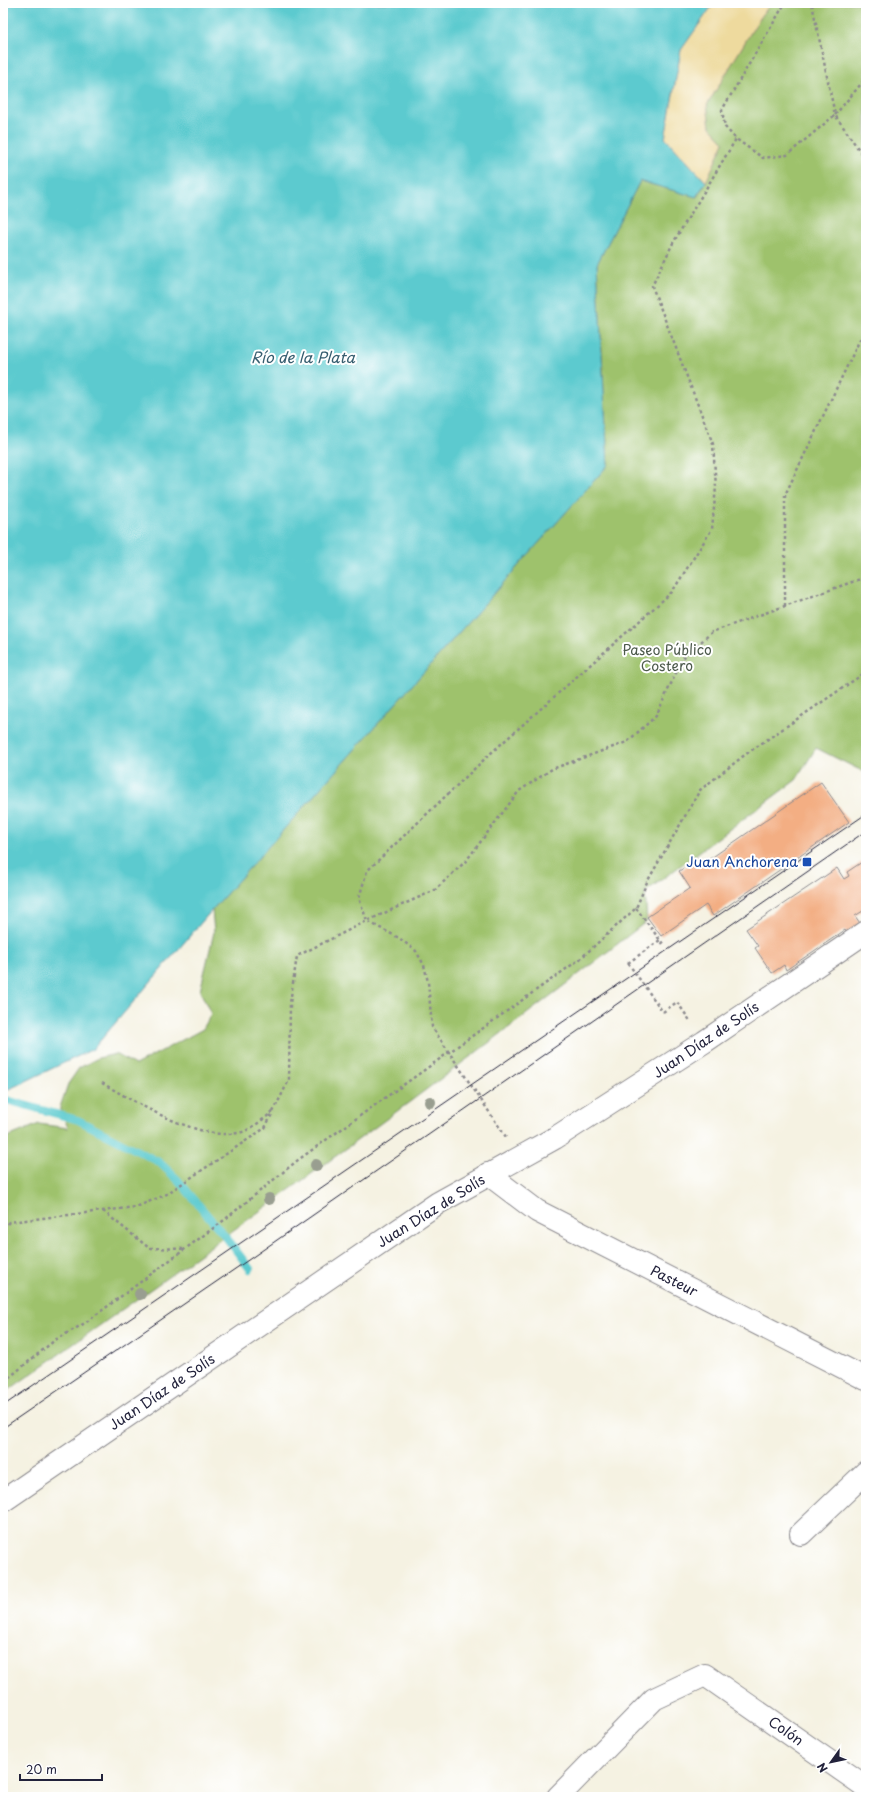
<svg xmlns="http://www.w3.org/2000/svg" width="869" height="1800" viewBox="0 0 869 1800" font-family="'Playpen Sans',sans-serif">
<rect width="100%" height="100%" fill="#fff"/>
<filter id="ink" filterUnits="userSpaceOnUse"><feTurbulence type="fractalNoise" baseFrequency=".025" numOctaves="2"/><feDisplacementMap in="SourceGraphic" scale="8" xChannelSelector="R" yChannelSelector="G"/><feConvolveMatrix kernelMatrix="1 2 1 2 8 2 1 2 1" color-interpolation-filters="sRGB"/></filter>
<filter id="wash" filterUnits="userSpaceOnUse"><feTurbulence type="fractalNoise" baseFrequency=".012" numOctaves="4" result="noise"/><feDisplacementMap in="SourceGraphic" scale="16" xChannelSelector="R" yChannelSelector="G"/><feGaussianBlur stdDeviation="0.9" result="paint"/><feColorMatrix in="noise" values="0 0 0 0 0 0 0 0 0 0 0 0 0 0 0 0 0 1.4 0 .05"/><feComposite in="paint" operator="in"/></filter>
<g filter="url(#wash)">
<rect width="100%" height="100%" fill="#f5f2e2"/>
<!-- green -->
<path fill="#9ec26c" stroke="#607254" d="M771,3h95v768l-2,1 -48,-24 -20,32 -151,112 2,29c-209,165 -426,319 -644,473v-255l36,-15 29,4 -8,-21 8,-23 11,-16 19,-10 18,-4 19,11 68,-36 8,-15 -11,-23 14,-59 -2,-22 396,-445 -11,-201 43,-83 57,16 9,-15 18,-40 -14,-15 -3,-22 49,-81z"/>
<!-- sand -->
<path fill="#eeda9e" stroke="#887e6c" d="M714,3h57l-15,21 -49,81 3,22 14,15 -18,40 -41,-44 16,-88z"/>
<!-- water -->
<path fill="#5ccacf" stroke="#3f7685" d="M3,3h711l-33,47 -16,88 41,44 -10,15 -56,-16 -43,83 11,201 -396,445 -119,139 -90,43z"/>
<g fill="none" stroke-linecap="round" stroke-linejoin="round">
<!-- stream -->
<path stroke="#5ccacf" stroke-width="8" d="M3,1099l75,21 81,42 19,18 51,61 21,28"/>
</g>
<g id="blocks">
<!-- building -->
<g fill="#f3ae83">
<path d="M821,782l28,40 -136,94 -7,-11 -45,31 -14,-19 43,-29 -11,-17 19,-12 3,6z"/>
<path d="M862,862l4,1v46l-11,7 7,10 -14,9 -3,-5 -59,40 -2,-5 -12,8 -17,-25 3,-2 -12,-17 91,-61 7,11 5,-3 -2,-4z"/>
</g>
</g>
</g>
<g filter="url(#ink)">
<use href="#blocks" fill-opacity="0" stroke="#8c8a8e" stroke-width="1"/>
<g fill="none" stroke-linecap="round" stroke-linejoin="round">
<defs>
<g id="street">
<path d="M488,1174l49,37 329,168"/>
<path d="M3,1501l435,-298 117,-65 149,-96 162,-110"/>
<path d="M801,1534l65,-62"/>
<path d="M558,1797l96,-98 51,-24 161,112"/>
</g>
</defs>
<!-- street casing -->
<use href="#street" stroke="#8c8a8e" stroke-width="24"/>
<!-- path -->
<g stroke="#8c8a8e" stroke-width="2.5" stroke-dasharray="3 3" stroke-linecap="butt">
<path d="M813,3l-29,2 -62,105 3,17 11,12 27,19 24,-3 48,-40 31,45"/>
<path d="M812,4l23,111"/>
<path d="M835,115l31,-37"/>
<path d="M866,324v7"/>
<path d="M785,606v-111l80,-166"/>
<path d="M636,908l27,36"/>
<path d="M628,963l32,-23"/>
<path d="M663,1012l14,-10 14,20"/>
<path d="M102,1083c33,19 104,63 143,48 9,-4 19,-13 28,-19"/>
<path d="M506,1137l-74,-110 -4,-45 -4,-17 -8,-14 -17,-13 -32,-17 -8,-23 8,-27 124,-118 181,-161 40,-63 4,-42 -3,-43 -61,-158 21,-43 63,-104"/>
<path d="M103,1211l46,37 36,1"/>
<path d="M3,1228l6,-6 127,-15 29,-12 100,-67 24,-48 1,-77 7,-47 70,-35 68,-31 31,-29 53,-70 33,-22 75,-27 29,-26 27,-58 29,-26 154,-55"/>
<path d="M3,1380l8,-4 44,-36 30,-17 138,-102 75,-61 282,-201 56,-51 11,-26 53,-92 46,-36 120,-82"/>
</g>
<!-- street -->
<use href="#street" stroke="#fff" stroke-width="22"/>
<!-- tram -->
<g stroke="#22223b" stroke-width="1">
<path d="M3,1406l863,-592"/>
<path d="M3,1428l251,-172 612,-425"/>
</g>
<!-- path-bridge -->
<path stroke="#8c8a8e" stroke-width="2.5" stroke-dasharray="3 3" stroke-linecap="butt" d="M628,963l35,49"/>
</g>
<!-- trees -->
<g fill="#999e90">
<circle cx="430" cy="1102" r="6"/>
<circle cx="316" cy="1165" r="6"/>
<circle cx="269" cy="1199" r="6"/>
<circle cx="140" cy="1294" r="6"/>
</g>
</g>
<!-- markers -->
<rect fill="#1a4fb4" stroke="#fff" stroke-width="1.5" x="802" y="857" width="10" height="10" rx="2"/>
<g text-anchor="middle" stroke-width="4" stroke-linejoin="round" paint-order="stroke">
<!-- park labels -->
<g font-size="14" fill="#4d5a4c" stroke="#fff">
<text x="667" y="655">Paseo Público<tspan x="667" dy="16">Costero</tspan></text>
</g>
<!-- transit labels -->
<g font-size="14" fill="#164399" stroke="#fff" text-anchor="end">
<text x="798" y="867">Juan Anchorena</text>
</g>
<!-- street labels -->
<g font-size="14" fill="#22223b" stroke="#fff">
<text transform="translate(706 1040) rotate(-34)" y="5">Juan Díaz de Solís</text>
<text transform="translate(431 1211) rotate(-32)" y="5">Juan Díaz de Solís</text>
<text transform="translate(674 1281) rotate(27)" y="5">Pasteur</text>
<text transform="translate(162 1392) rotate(-34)" y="5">Juan Díaz de Solís</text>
<text transform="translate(786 1731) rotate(35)" y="5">Colón</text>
</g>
<!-- water labels -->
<g font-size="15" font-style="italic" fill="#365d6f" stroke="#fff">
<text x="303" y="363">Río de la Plata</text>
</g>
</g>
<!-- margin -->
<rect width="869" height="1800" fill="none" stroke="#fff" stroke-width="16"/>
<!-- north arrow -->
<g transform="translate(831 1762) rotate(237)" stroke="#ffffff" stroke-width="3" paint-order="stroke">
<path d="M0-3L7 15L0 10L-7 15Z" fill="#22223b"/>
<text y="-6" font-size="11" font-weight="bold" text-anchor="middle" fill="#22223b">N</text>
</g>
<!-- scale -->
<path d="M20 1774v6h82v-6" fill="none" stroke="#22223b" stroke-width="2"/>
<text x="26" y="1774" font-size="12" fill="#22223b" stroke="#ffffff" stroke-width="3" paint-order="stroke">20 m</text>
</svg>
